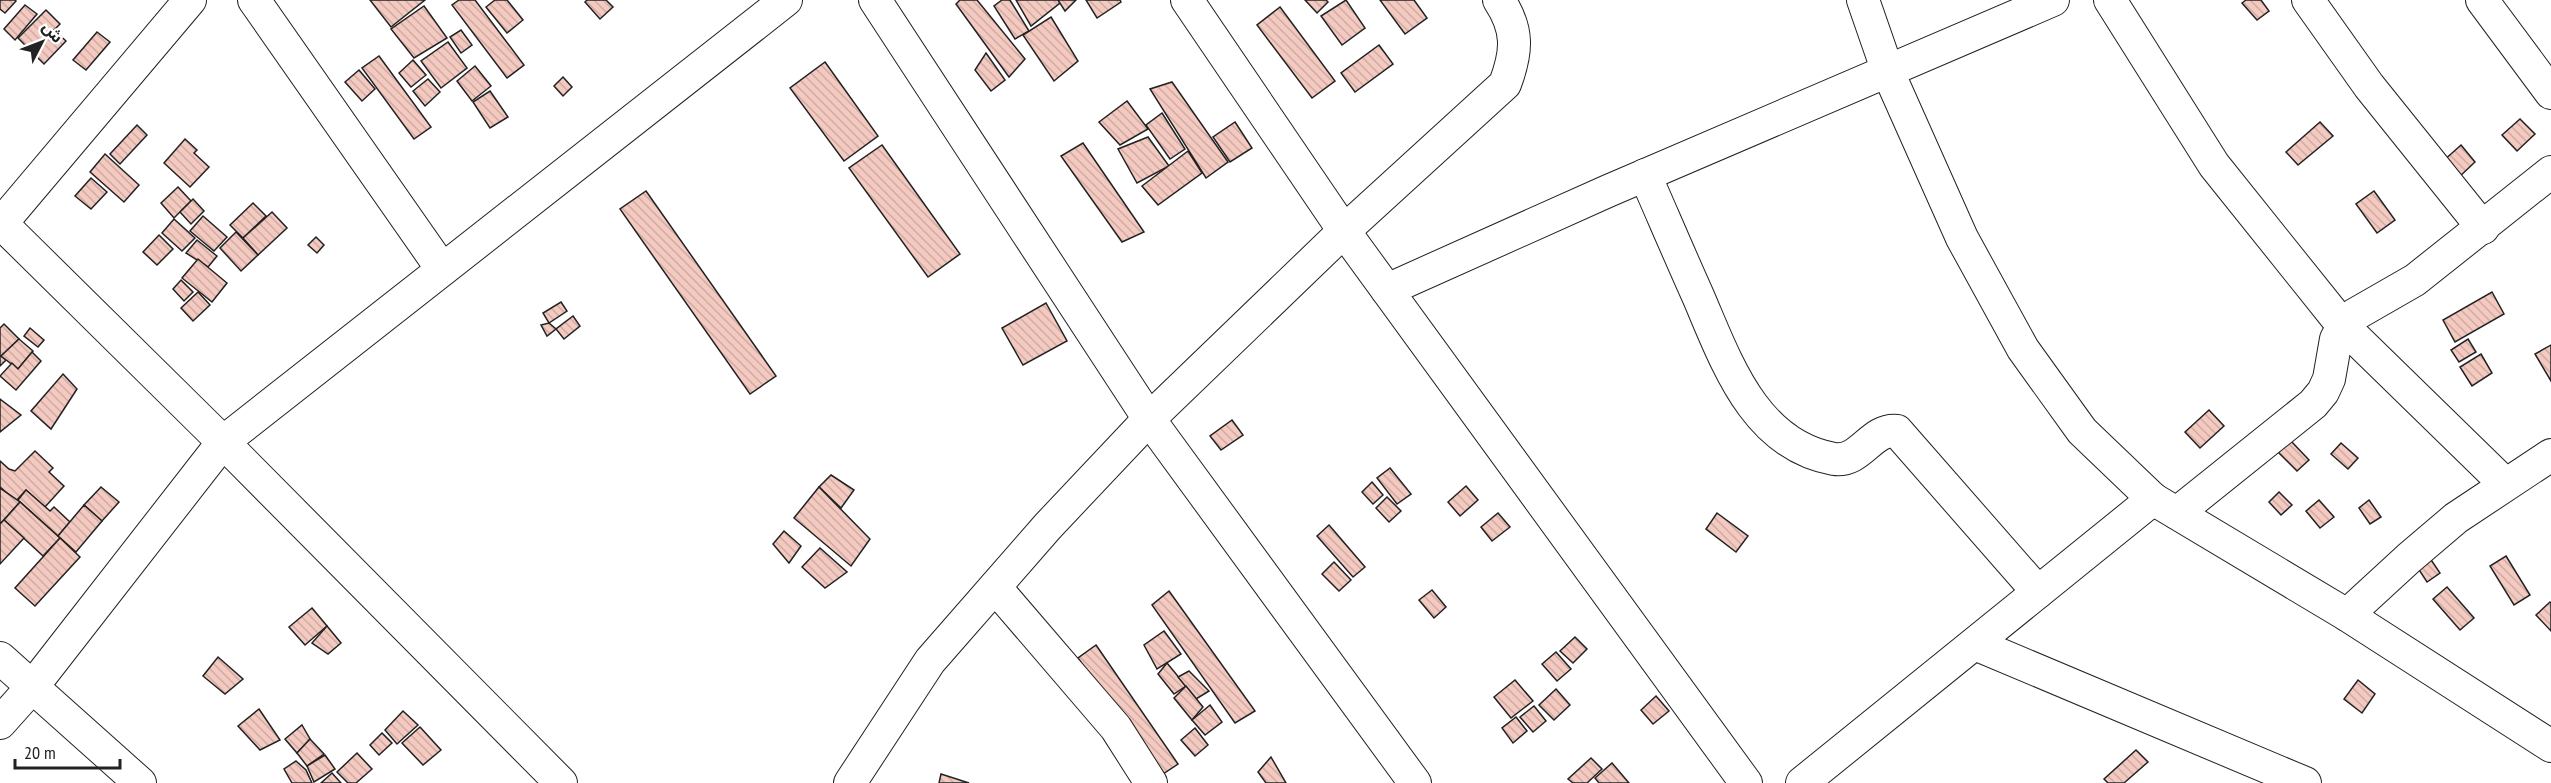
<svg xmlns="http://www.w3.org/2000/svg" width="2551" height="783" viewBox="0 0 2551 783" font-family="'PT Sans Narrow','Noto Sans Arabic',sans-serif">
<defs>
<pattern id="building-back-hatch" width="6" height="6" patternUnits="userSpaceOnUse" patternTransform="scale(1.5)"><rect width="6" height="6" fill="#f3c9c0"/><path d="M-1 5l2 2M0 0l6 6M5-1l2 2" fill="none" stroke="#d0aca5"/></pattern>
</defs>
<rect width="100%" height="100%" fill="#fff"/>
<!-- building -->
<g fill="url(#building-back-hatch)" stroke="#222" stroke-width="1.5">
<path d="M0,0h15l1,1 -11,12 -5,-4z"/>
<path d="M370,0h55l-34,27z"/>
<path d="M459,0h16l49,65 -17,13 -55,-73z"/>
<path d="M495,0h12l16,20 -16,13 -21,-26z"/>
<path d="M587,0h19l7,7 -13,12 -15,-17z"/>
<path d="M960,0h17l48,59 -16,18 -53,-73z"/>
<path d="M1002,0h8l19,31 -14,8 -21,-33z"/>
<path d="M1016,0h42l2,3 -29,23z"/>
<path d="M1058,0h18l-11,11z"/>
<path d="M1086,0h34l1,2 -24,16z"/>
<path d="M1305,0h21l2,2 -11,11z"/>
<path d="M1346,0l19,28 -23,17 -21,-29z"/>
<path d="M1380,0h34l13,18 -22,16z"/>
<path d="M2246,0h15l8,11 -12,9 -15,-17z"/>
<path d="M25,5l12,9 -22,26 -11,-11z"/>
<path d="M424,6l23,32 -33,20 -23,-29z"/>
<path d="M1280,7l55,74 -23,17 -55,-73z"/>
<path d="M46,10l14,14 -28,28 -14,-14z"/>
<path d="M1051,17l27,44 -24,20 -31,-46z"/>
<path d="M54,30l12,11 -22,23 -12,-12z"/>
<path d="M461,30l11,15 -11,8 -11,-16z"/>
<path d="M97,32l13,10 -24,28 -13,-10z"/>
<path d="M448,42l19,26 -26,20 -20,-27z"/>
<path d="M1379,45l14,19 -38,28 -14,-19z"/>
<path d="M986,53l19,27 -14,11 -16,-21z"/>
<path d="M379,56l52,71 -17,12 -52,-71z"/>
<path d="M413,60l13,15 -15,12 -12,-14z"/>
<path d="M825,62l53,74 -34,25 -54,-73z"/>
<path d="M475,66l16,20 -19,15 -15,-20z"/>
<path d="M359,70l16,19 -13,12 -17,-19z"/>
<path d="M563,77l9,10 -9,9 -9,-10z"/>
<path d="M428,79l12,13 -15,14 -12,-15z"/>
<path d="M1172,82l56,80 -22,16 -56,-89z"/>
<path d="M490,91l18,26 -18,11 -17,-26z"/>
<path d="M1127,101l21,28 -28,16 -21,-23z"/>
<path d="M1162,113l23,36 -15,10 -24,-34z"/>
<path d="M2520,119l15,15 -18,17 -15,-16z"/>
<path d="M1235,122l17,26 -22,14 -17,-25z"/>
<path d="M2320,122l13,14 -35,29 -12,-13z"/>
<path d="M137,125l10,10 -27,29 -10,-10z"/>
<path d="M1148,137l21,29 -32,17 -19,-34z"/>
<path d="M185,139l12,11 -3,3 15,14 -19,20 -26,-24z"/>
<path d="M1083,143l61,89 -22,10 -61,-86z"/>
<path d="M882,145l78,109 -32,23 -79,-109z"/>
<path d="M2461,145l14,17 -18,17 -15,-17z"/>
<path d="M1188,151l14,22 -44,32 -16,-19z"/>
<path d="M105,154l34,31 -15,17 -34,-30z"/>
<path d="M91,178l16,14 -16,17 -16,-13z"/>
<path d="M178,187l13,14 -17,17 -13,-15z"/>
<path d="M646,191l130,185 -26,18 -130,-185z"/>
<path d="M2374,191l21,29 -18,13 -21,-29z"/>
<path d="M193,199l11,12 -13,13 -11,-12z"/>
<path d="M253,203l13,13 -23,22 -13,-13z"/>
<path d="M272,212l15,16 -29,27 -15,-17z"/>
<path d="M203,216l24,21 -13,14 -24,-20z"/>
<path d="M174,219l21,19 -13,13 -20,-18z"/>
<path d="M236,232l22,23 -17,16 -21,-23z"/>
<path d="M159,235l14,14 -16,16 -14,-13z"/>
<path d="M316,237l8,8 -7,8 -9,-8z"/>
<path d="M197,240l20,16 -9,11 -22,-14z"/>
<path d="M198,259l29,24 -15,19 -30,-24z"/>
<path d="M181,280l12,12 -9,9 -11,-12z"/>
<path d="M198,292l12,13 -17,16 -12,-13z"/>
<path d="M2492,292l12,22 -49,28 -12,-22z"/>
<path d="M561,302l6,9 -18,12 -6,-10z"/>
<path d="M1046,303l21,38 -44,24 -21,-37z"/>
<path d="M573,316l7,10 -16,13 -8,-10z"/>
<path d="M549,323l7,6 -9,7 -6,-11z"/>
<path d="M4,324l15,15 -18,17 5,4 -6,6v-38z"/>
<path d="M30,328l14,12 -6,7 -14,-11z"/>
<path d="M19,339l14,12 -15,18 -17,-13z"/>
<path d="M2468,339l8,13 -17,10 -8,-12z"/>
<path d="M2551,345v36l-16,-27z"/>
<path d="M32,352l9,9 -25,29 -16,-14 12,-13 6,6z"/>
<path d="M2481,354l11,19 -20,13 -12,-19z"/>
<path d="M63,374l14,15 -26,40 -20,-18z"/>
<path d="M0,399l21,16 -21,17z"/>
<path d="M2209,410l15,16 -24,22 -15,-16z"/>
<path d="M1232,420l11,15 -22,15 -11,-14z"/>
<path d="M2290,440l19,20 -12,11 -19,-19z"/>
<path d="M2341,443l17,15 -10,11 -17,-15z"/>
<path d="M35,451l18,17 -4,4 15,14 -19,21 -19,-17 -10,11 -16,-14v-26l9,8 6,2z"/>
<path d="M1390,468l21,26 -14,10 -20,-26z"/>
<path d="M831,475l23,15 -13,18 -22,-21z"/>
<path d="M1372,482l11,13 -10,9 -11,-12z"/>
<path d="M1466,486l12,14 -18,16 -12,-14z"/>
<path d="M101,487l18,15 -17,19 -18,-16z"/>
<path d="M819,487l51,52 -19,27 -57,-48z"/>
<path d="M0,488l20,14 -20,22z"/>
<path d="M26,490l24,21 4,-4 16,15 -12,14 -40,-36z"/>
<path d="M2279,492l13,13 -11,10 -12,-13z"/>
<path d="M1387,497l14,14 -12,11 -13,-14z"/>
<path d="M2319,500l15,17 -14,11 -14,-17z"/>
<path d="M2369,500l12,17 -11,7 -11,-16z"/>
<path d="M20,502l40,36 -17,18 -39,-36z"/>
<path d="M84,505l18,16 -26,31 -18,-16z"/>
<path d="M1498,513l12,14 -18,14 -11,-14z"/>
<path d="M1717,513l31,23 -12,16 -30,-23z"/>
<path d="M4,520l20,18 -24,26v-40z"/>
<path d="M1329,525l36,42 -12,10 -36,-41z"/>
<path d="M784,531l17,15 -12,17 -16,-19z"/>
<path d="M60,538l20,19 -45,49 -20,-18z"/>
<path d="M820,548l27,24 -22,16 -23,-21z"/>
<path d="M2425,551l15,22 -13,9 -15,-23z"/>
<path d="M2506,556l24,39 -16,10 -24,-39z"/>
<path d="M1334,562l17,18 -12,11 -17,-17z"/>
<path d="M2447,587l27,31 -14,12 -27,-31z"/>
<path d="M1432,590l14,17 -12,11 -15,-18z"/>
<path d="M1169,591l86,120 -20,12 -83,-118z"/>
<path d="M2550,602l1,1v28l-15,-16z"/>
<path d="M312,608l15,18 -22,19 -16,-18z"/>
<path d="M327,626l14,17 -13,11 -16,-11z"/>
<path d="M1164,631l17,23 -24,15 -13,-24z"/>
<path d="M1575,637l12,12 -14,14 -13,-12z"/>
<path d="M1096,645l82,119 -18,12 -82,-118z"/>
<path d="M1556,652l15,17 -14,12 -15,-17z"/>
<path d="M218,657l25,22 -18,15 -22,-18z"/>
<path d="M1167,663l19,23 -12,8 -16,-20z"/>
<path d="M1189,671l20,20 -13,8 -18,-22z"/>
<path d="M1515,680l18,21 -22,17 -17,-21z"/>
<path d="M2358,680l17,14 -13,19 -18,-14z"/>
<path d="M1186,686l17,21 -11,13 -18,-22z"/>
<path d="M1556,689l14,16 -16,15 -15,-15z"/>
<path d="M1656,696l13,15 -16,13 -12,-14z"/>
<path d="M1210,705l12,17 -17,13 -13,-15z"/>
<path d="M1534,706l12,15 -13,11 -13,-15z"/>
<path d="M259,709l21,31 -20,10 -22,-24z"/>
<path d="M403,711l15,14 -21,19 -12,-14z"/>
<path d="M1516,717l11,14 -14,12 -11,-15z"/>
<path d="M302,725l8,14 -13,14 -12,-14z"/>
<path d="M420,727l21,23 -18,15 -21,-22z"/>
<path d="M1195,728l13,17 -13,11 -14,-16z"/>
<path d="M382,733l10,10 -13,12 -9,-10z"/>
<path d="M310,739l14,15 -17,12 -10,-13z"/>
<path d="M2136,750l12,12 -24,21h-16l-4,-4z"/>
<path d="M357,753l15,16 -16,14h-8l-11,-11z"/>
<path d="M325,755l10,14 -21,13 -7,-16z"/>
<path d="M1271,757l15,26h-20l-8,-11z"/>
<path d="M1591,758l11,11 -15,14h-14l-5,-4z"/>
<path d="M296,761l10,9 6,13h-20l-8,-14z"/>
<path d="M1612,763l17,20h-30l-4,-5z"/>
<path d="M332,773l9,10h-20z"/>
<path d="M941,774l28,9h-30z"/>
</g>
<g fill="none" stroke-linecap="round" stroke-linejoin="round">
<defs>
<g id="street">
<path d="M254,0l188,269"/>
<path d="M875,0l274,419 266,364"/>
<path d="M1187,0l157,231 402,552"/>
<path d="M1863,0l25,72 74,166 61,111 59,82 71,68 194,116 204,131"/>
<path d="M2110,0l104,165 129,161 162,158"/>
<path d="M2308,0l61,86 114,142"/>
<path d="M2482,0l69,93"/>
<path d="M1645,175c18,41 35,81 53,121 28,65 56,149 136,163 27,4 37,-31 63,-28l141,161"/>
<path d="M1,223l222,219 338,341"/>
<path d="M0,225l190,-225"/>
<path d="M1387,290l221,-99 445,-191"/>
<path d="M2177,513l136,-109 10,-12 6,-13 7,-40 7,-13 11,-11 61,-35 136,-108"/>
<path d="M995,587l121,141 35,55"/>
<path d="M2347,615l62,-57 47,-40 95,-63"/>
<path d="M1975,644l330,139"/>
<path d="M0,658l140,125"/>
<path d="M0,723l33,-37 190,-244 563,-442"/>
<path d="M850,783l80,-122 118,-135 101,-107 195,-188 161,-147c12,-32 14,-54 -6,-84"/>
<path d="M1802,783l351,-284"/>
</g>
</defs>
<!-- street casing -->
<use href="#street" stroke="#222" stroke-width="34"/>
<!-- street -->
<use href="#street" stroke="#fff" stroke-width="32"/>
</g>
<!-- north arrow -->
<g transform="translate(42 42) rotate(48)" stroke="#ffffff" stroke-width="4.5" paint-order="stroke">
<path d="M0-4.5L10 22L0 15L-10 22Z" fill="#222222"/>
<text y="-9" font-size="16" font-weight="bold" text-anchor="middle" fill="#222222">ش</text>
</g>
<!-- scale -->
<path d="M15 759v9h105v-9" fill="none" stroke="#222222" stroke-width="3"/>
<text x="24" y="759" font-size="18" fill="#222222" stroke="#ffffff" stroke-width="4.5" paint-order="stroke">20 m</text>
</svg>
